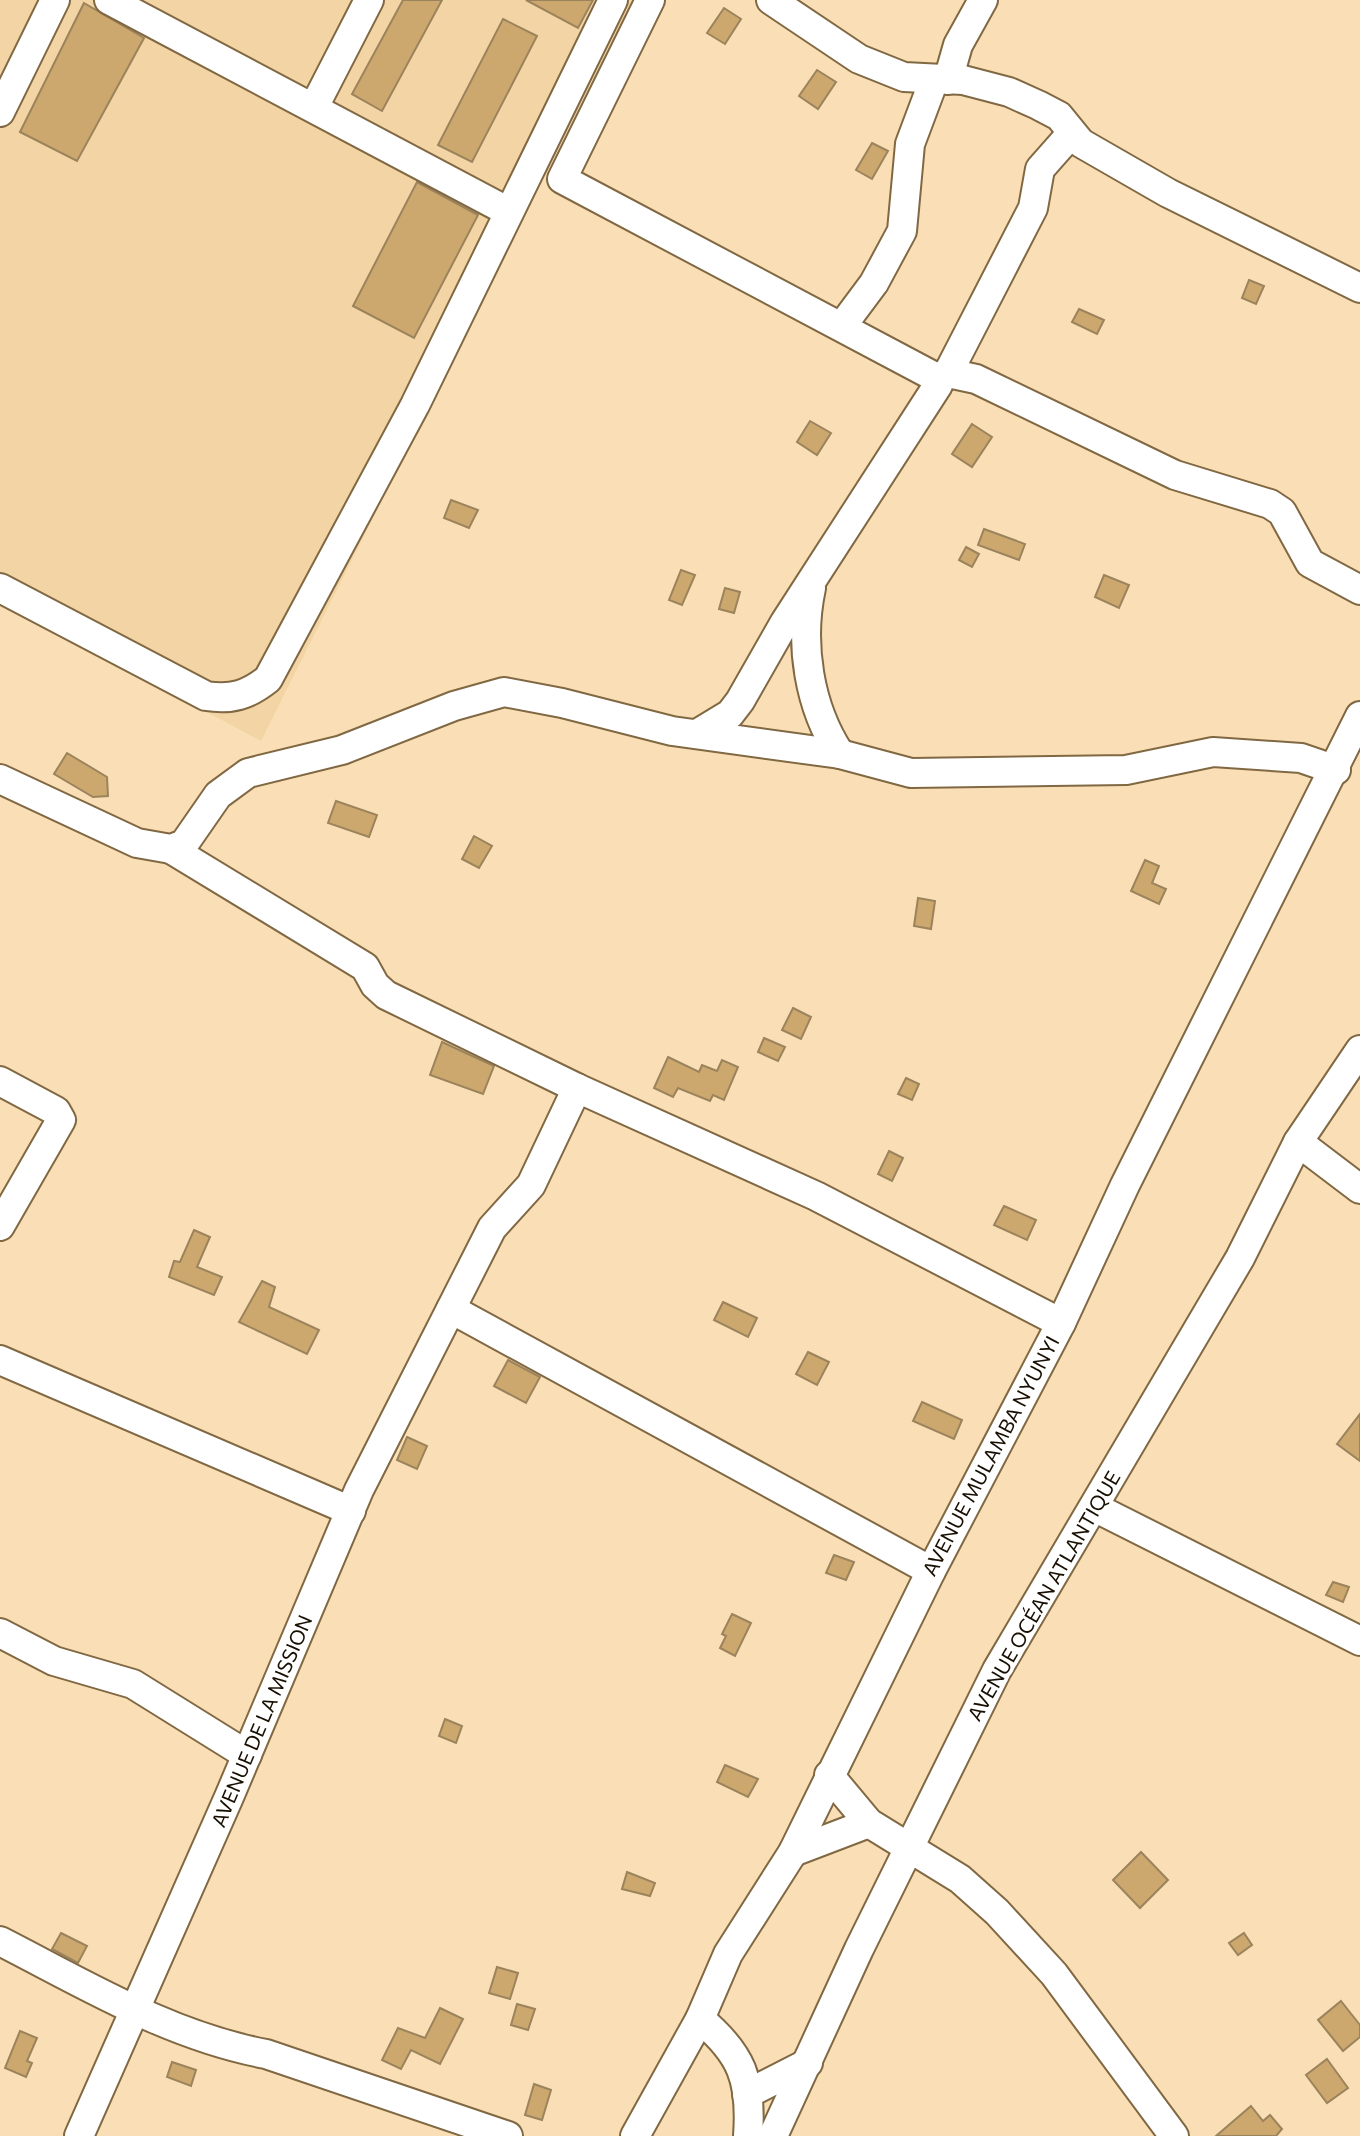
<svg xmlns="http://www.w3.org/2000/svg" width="1360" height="2136" viewBox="0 0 1360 2136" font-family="Commissioner,sans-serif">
<rect width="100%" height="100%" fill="#fadfb6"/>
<!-- built -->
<path fill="#f3d4a4" d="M0,0h633l-372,741 -261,-139z"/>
<!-- building -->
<g fill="#cca86f" stroke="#9b835c" stroke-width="2">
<path d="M403,0h39l-60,111 -30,-17z"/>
<path d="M526,0h67l-15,28z"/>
<path d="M84,3l60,35 -67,123 -57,-29z"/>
<path d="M724,8l17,11 -16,25 -18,-11z"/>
<path d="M503,19l34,17 -65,126 -34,-17z"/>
<path d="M817,70l19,12 -18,27 -19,-13z"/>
<path d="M872,143l16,8 -16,28 -16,-9z"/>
<path d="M417,182l61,33 -64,123 -61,-32z"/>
<path d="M1249,280l15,6 -8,18 -14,-6z"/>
<path d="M1079,309l25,11 -7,14 -25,-12z"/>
<path d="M810,421l21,12 -14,22 -20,-13z"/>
<path d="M972,424l20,13 -20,30 -20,-13z"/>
<path d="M451,500l27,10 -9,18 -25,-10z"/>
<path d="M984,529l41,15 -6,16 -41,-15z"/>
<path d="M966,547l13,7 -7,13 -13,-7z"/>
<path d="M681,570l14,5 -13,30 -13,-5z"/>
<path d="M1104,575l25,10 -10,23 -24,-11z"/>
<path d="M725,588l15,4 -6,21 -15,-4z"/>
<path d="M67,753l40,24 1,19 -15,1 -39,-23z"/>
<path d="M336,801l41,14 -8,22 -41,-14z"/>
<path d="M474,836l18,10 -13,22 -17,-9z"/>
<path d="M1145,860l14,6 -7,17 14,6 -7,15 -28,-13z"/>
<path d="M918,898l17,3 -4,28 -17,-3z"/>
<path d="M793,1008l18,9 -10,22 -19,-9z"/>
<path d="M764,1038l21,9 -7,14 -20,-9z"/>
<path d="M442,1042l52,24 -11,28 -53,-19z"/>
<path d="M668,1057l31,15 3,-7 15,6 5,-11 16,7 -14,33 -11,-5 -3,6 -32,-13 -5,9 -19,-9z"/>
<path d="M906,1078l13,6 -7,16 -14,-6z"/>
<path d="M889,1151l14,7 -11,23 -14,-7z"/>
<path d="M1004,1206l32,14 -9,20 -33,-15z"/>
<path d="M194,1230l16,7 -13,30 25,10 -8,18 -45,-18 5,-16 6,1z"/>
<path d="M262,1281l13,6 -6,20 50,23 -12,24 -68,-32z"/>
<path d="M723,1302l34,16 -9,19 -34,-17z"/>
<path d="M808,1352l21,10 -12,23 -21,-11z"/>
<path d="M508,1360l32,17 -14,26 -32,-17z"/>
<path d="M922,1402l40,18 -8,19 -41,-18z"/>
<path d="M1360,1414v47l-23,-17z"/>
<path d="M407,1437l20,9 -10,23 -20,-9z"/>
<path d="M834,1555l20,7 -8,18 -20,-7z"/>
<path d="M1333,1582l16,5 -6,15 -17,-7z"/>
<path d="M732,1614l19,9 -16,33 -15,-8 6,-12 -4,-2z"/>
<path d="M445,1719l17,7 -6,17 -17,-7z"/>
<path d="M725,1765l33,14 -10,18 -31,-15z"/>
<path d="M1141,1852l27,28 -28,28 -27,-28z"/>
<path d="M627,1872l28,11 -5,13 -28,-7z"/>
<path d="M61,1933l26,13 -9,17 -26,-14z"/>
<path d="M1244,1933l8,12 -14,10 -9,-12z"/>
<path d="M497,1967l21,6 -8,26 -21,-6z"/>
<path d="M1341,2001l19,24v12l-17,14 -25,-31z"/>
<path d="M517,2004l18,5 -7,21 -17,-5z"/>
<path d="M440,2008l23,11 -23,45 -29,-14 -10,19 -19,-9 16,-32 27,10z"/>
<path d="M20,2031l17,7 -10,23 5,2 -6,14 -21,-9z"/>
<path d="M1327,2059l21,29 -21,15 -21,-28z"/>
<path d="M172,2062l24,8 -5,16 -24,-9z"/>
<path d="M534,2084l17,6 -9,30 -17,-5z"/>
<path d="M1251,2106l12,15 7,-6 12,14 -6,7h-60z"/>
</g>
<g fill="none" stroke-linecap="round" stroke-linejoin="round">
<defs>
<g id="minor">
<path d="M109,0l400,212"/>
<path d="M650,0l-88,179 375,199"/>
<path d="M771,0l88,59 45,18 59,3 46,12 29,13 21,11 22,27 87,50 192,95"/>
<path d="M948,80l10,-35 25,-45"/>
<path d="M314,107l55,-107"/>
<path d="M0,112l55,-112"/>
<path d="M842,326l32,-43 28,-52 8,-87 24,-64"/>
<path d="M948,373l85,-165 7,-39 30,-34"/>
<path d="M937,378l11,-5 28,6 199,96 95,29 12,8 28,51 50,27"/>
<path d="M0,588l206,108c26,4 42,-1 62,-17l147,-274 198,-405"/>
<path d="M811,588c-12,56 -2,119 29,166"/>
<path d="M697,734l33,-20 10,-13 45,-79 153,-237 -1,-7"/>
<path d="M0,779l137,64 34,6 13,-5 34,-49 30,-22 94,-23 112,-44 50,-14 58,11 110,28 168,23 71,19 215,-3 87,-18 88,6 35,12"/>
<path d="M171,849l194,118 10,18 11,10 191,93 239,108 245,127"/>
<path d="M0,1081l56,30 5,9 -61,106"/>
<path d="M1298,1142l62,47"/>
<path d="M451,1309l480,262"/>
<path d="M0,1360l351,151"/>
<path d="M1094,1507l266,134"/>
<path d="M0,1633l54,28 79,23 114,71"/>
<path d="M829,1775l40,48 91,56 37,33 57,62 120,162"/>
<path d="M793,1852l76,-29"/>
<path d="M0,1941c86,44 170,95 266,113l242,82"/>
<path d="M700,2019c42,35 52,61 48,117"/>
<path d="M747,2094l61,-31"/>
<path d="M79,2136l150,-339 130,-307 133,-262 39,-43 46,-97"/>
<path d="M635,2136l65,-117 28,-65 65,-102 138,-281 130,-248 64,-138 235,-469"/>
<path d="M773,2136l86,-187 138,-279 243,-412 58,-116 62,-92"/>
</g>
</defs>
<!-- minor casing -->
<use href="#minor" stroke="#806843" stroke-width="32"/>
<!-- minor -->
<use href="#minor" stroke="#fff" stroke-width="28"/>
</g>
<g text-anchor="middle" stroke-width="7" stroke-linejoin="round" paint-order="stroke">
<!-- street labels -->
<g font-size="20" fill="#180f02" stroke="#fff">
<text transform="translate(991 1456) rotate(-62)" y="7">AVENUE MULAMBA NYUNYI</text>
<text transform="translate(1044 1596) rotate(-60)" y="7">AVENUE OCÉAN ATLANTIQUE</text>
<text transform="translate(262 1721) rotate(-67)" y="7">AVENUE DE LA MISSION</text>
</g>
</g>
</svg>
